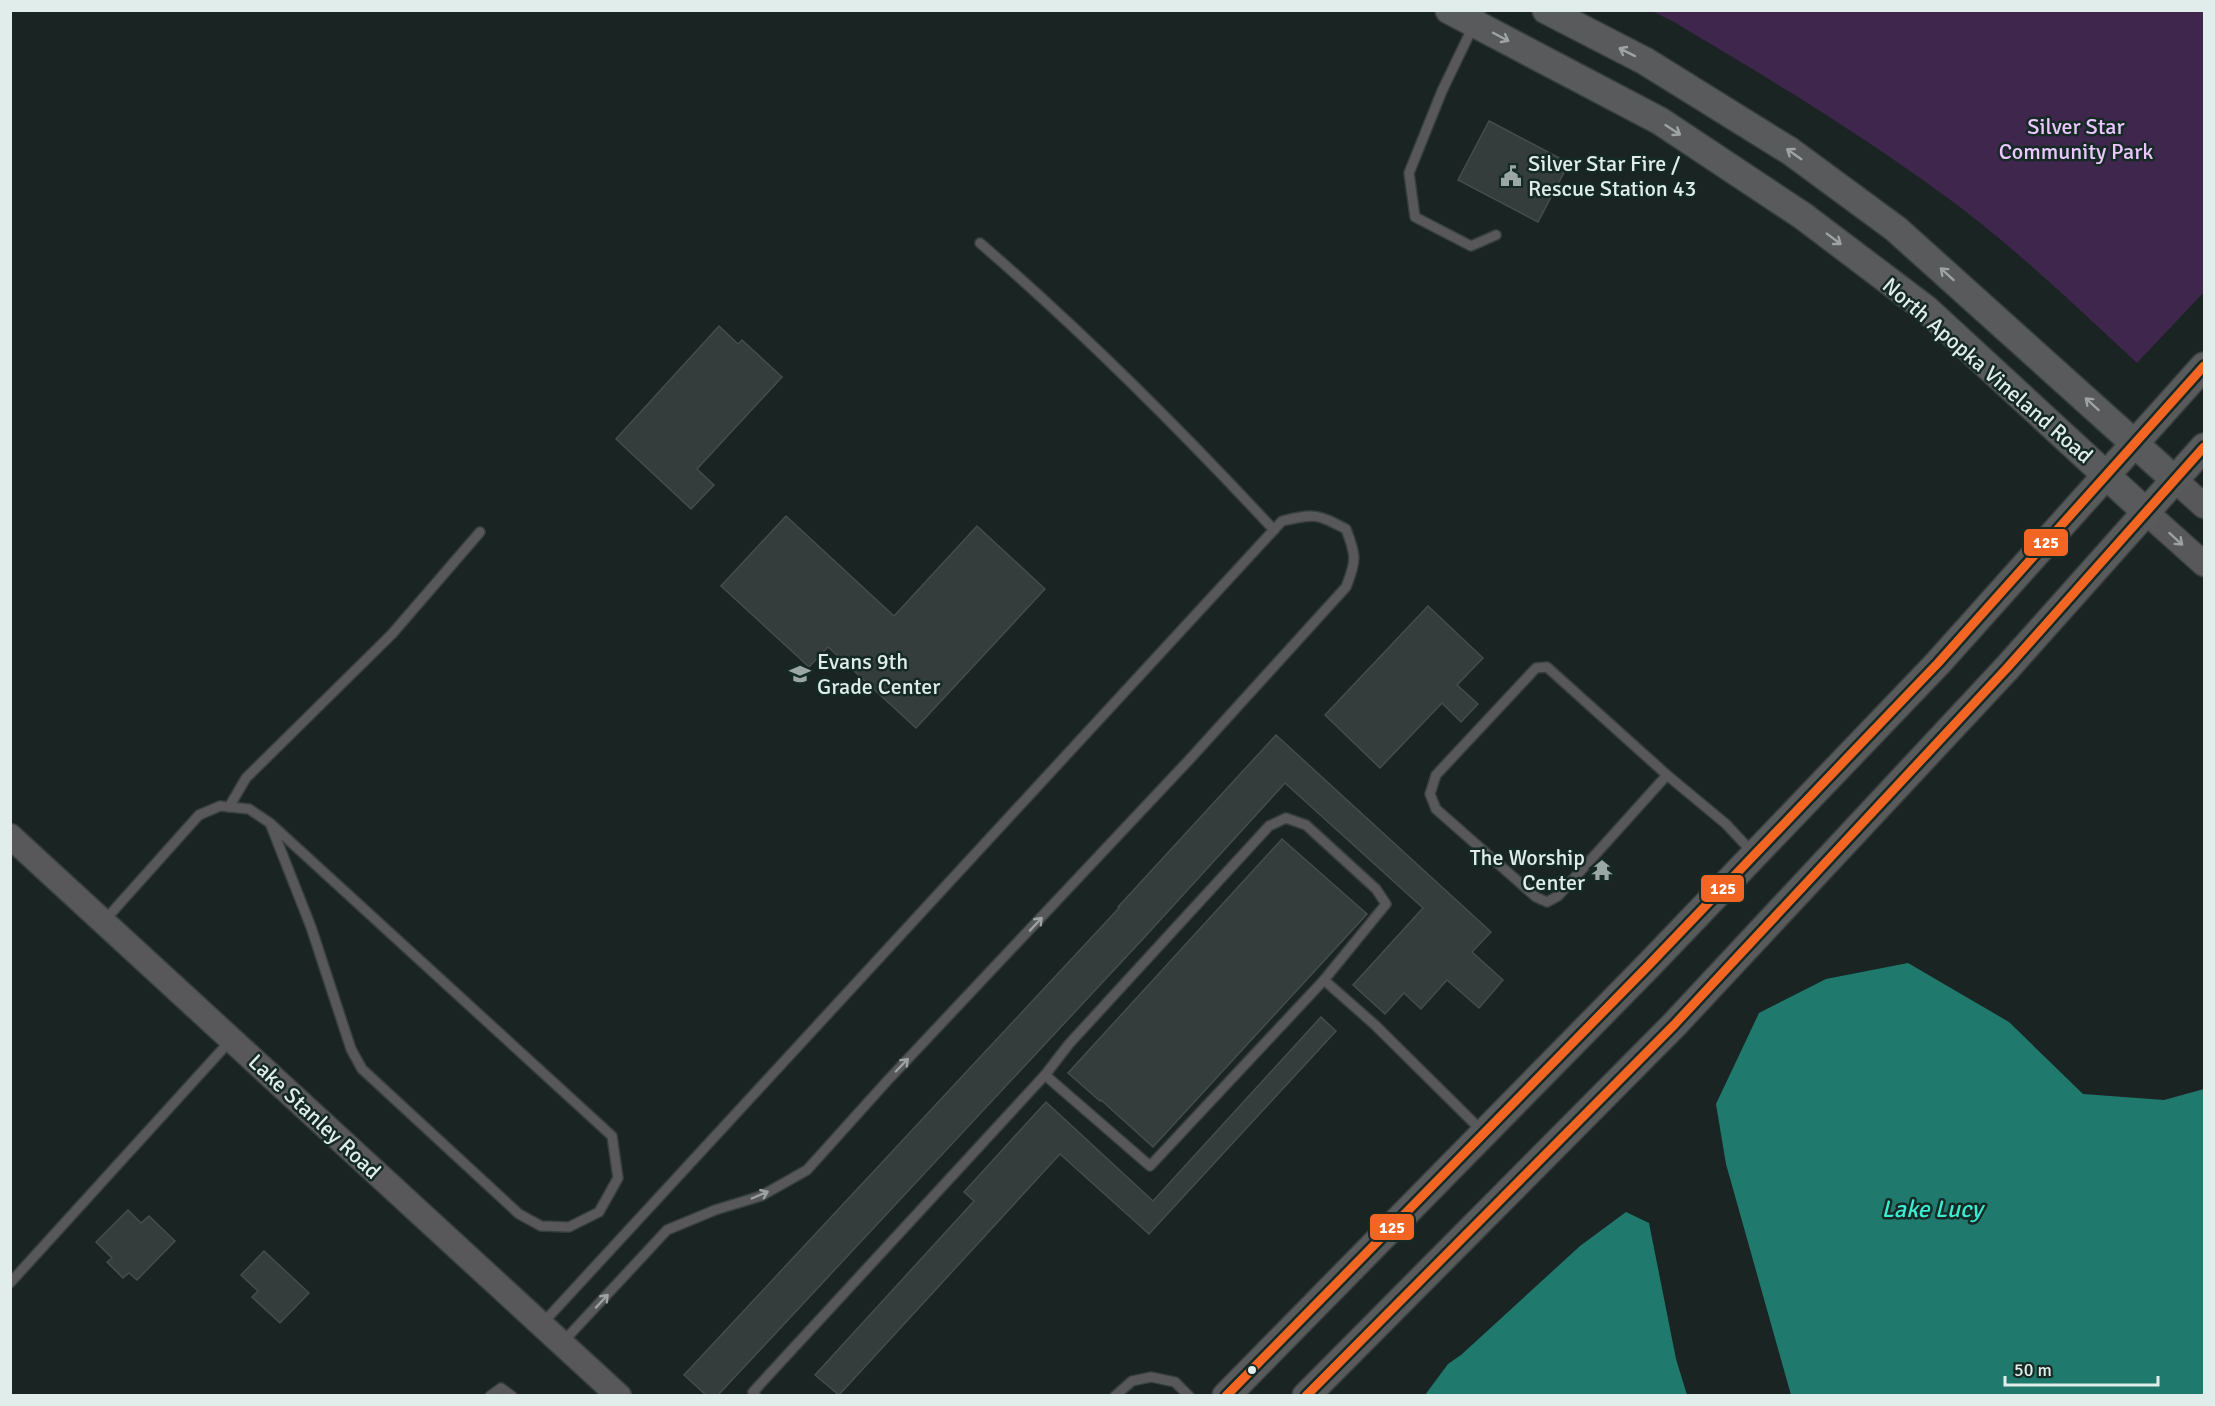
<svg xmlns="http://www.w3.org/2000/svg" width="2215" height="1406" viewBox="0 0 2215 1406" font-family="Signika,sans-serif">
<rect width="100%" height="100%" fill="#1a2422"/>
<!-- green -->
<path fill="#3f264c" d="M1652,11h552v281l-67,71c-61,-56 -121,-115 -188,-164 -88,-65 -181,-121 -275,-177z"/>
<!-- water -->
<g fill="#1f7a6d">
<path d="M1908,963l101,59 74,72 81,6 40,-11v306h-413l-65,-231 -10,-60 43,-91 67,-34z"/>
<path d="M1626,1212l23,11 27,136 11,36h-262l23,-31 13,-9 119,-109z"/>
</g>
<!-- building -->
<g fill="#343d3b" stroke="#444d4b" stroke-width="1.5">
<path d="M1489,121l80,42 -31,59 -80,-42z"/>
<path d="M719,326l19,18 4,-4 40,37 -85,92 17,16 -23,24 -75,-70z"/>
<path d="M786,516l108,100 83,-90 68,63 -129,139 -88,-81 -19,20 -88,-81z"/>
<path d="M1428,606l55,52 -26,27 21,19 -17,18 -19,-19 -62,65 -55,-53z"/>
<path d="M1276,735l215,197 -19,20 31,28 -24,28 -32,-28 -26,29 -17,-16 -19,21 -32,-29 70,-77 -138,-125 -144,158 -423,454h-12l-22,-20 435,-467 -1,-1z"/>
<path d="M1282,839l85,75 -214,233 -52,-47 -1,1 -32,-28z"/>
<path d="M1321,1017l15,14 -187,203 -89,-80 -221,241 -24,-20 159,-174 -10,-9 82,-90 107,99z"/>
<path d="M128,1210l13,13 8,-7 26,25 -38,39 -8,-7 -6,5 -16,-16 5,-4 -16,-16z"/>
<path d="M264,1251l45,42 -29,30 -28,-26 6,-6 -17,-16z"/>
</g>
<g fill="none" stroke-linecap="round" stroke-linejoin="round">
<defs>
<g id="service">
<path d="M1481,10l-39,81 -33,82 6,44 56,29 25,-11"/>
<path d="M980,243c103,89 201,187 294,287"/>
<path d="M1667,775l-109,121 -11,6 -11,-5 -100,-88 -6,-15 6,-19 100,-107 11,-1 120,108 59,49 27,29"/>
<path d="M229,807l17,-29 146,-144 88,-102"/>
<path d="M105,920l94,-105 21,-9 29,3 21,14 41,104 40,122 11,20 157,145 22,12 28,1 30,-15 19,-34 -6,-42 -342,-313"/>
<path d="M1045,1075l24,-31 200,-218 17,-8 20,7 70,64 10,15 -62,76"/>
<path d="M10,1283l220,-242"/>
<path d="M542,1324l740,-803c33,-8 35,-7 64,8 10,26 11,31 0,58l-157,173 -301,320 -81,90 -46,26 -46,14 -48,20 -105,113"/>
<path d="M490,1396l11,-8 11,8"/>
<path d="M756,1396l-3,-4 292,-317 105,91 174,-186 51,45 107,106"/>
<path d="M1115,1396l17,-15 19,-4 24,5 14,14"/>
</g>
<g id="tertiary">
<path d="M2175,480l29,26"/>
<path d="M2147,513l57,51"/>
<path d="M10,836l609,560"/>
</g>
<g id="secondary">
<path d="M1449,10l211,111 143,95 123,93 221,204"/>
<path d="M1546,10l99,51 145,90 106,78 279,251"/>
<path d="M1226,1396l422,-430 290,-303 266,-297"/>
<path d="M1306,1396l368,-371 333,-357 197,-221"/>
</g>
</defs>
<!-- service casing -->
<use href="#service" stroke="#373f3d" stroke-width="12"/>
<!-- tertiary casing -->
<use href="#tertiary" stroke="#373f3d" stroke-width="27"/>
<!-- secondary casing -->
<use href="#secondary" stroke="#373f3d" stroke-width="30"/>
<!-- service -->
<use href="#service" stroke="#58585a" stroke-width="9"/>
<!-- tertiary -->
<use href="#tertiary" stroke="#58585a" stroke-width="24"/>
<!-- secondary -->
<use href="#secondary" stroke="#595a5c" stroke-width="27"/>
<defs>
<g id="bus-1">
<path d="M1226,1396l422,-430 290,-303 266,-297"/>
<path d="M1306,1396l368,-371 333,-357 197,-221"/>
</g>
</defs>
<!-- bus-1 casing -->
<use href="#bus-1" stroke="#152925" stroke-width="14"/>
<!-- bus-1 -->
<use href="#bus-1" stroke="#f26522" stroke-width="9"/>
</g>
<!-- one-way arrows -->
<defs><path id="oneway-shaft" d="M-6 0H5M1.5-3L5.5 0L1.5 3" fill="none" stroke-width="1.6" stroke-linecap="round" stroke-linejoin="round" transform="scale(1.5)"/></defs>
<g stroke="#9da4a3">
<use href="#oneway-shaft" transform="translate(1501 37) rotate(28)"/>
<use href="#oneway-shaft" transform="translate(1627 52) rotate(-153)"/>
<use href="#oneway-shaft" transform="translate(1673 130) rotate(33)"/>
<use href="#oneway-shaft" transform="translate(1794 154) rotate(-145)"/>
<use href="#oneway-shaft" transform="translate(1834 239) rotate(37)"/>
<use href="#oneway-shaft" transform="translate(1947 274) rotate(-138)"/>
<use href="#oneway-shaft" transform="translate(2092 404) rotate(-138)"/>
</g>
<g stroke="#9ca2a2">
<use href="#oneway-shaft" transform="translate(2176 539) rotate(42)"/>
<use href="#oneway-shaft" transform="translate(1036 924) rotate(-47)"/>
<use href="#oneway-shaft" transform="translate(902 1065) rotate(-46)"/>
<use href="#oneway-shaft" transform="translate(760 1195) rotate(-23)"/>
<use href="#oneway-shaft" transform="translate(602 1301) rotate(-47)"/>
</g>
<!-- icons -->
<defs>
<symbol id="civic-bare" viewBox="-9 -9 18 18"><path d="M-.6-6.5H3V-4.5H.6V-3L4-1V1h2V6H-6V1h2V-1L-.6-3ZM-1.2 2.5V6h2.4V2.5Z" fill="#9ba7a4" stroke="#152925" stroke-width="2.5" paint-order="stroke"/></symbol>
<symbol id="school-bare" viewBox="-9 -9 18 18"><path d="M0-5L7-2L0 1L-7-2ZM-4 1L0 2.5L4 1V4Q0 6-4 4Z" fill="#9ba7a4" stroke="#152925" stroke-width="2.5" paint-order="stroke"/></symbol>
<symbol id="temple-bare" viewBox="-9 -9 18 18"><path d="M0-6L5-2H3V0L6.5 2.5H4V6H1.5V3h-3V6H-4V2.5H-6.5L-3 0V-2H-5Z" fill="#9ba7a4" stroke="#152925" stroke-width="2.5" paint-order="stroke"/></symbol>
</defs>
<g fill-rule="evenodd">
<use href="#civic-bare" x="1496" y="161" width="30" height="30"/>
<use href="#school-bare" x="785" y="659" width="30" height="30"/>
<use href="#temple-bare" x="1587" y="855" width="30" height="30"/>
</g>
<!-- markers -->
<circle fill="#e1edea" stroke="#152925" stroke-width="2" cx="1252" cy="1370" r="5"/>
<g text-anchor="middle" stroke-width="5" stroke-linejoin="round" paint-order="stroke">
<!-- park labels -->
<g font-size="22" fill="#ecc6fe" stroke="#152925">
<text x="2076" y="134">Silver Star<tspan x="2076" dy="25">Community Park</tspan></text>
</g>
<!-- poi labels -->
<g font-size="22" fill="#e1edea" stroke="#152925" text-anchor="start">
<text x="1528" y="171">Silver Star Fire /<tspan x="1528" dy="25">Rescue Station 43</tspan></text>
<text x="817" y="669">Evans 9th<tspan x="817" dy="25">Grade Center</tspan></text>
<text x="1585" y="865" text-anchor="end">The Worship<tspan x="1585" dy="25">Center</tspan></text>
</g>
<!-- street labels -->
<g font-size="22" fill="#e1edea" stroke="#152925">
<text transform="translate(1988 370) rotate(41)" y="8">North Apopka Vineland Road</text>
<text transform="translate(315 1116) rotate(43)" y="8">Lake Stanley Road</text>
</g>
<!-- water labels -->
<g font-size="24" font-style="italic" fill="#3aecd2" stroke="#152925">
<text x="1932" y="1217">Lake Lucy</text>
</g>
</g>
<g stroke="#152925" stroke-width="2">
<rect x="2023" y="528" width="46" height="29" rx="6" fill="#f26522"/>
<rect x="1700" y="874" width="45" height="29" rx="6" fill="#f26522"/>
<rect x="1369" y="1213" width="46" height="28" rx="6" fill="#f26522"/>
</g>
<g font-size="16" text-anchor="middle" font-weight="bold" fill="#fff">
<text x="2046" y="548">125</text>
<text x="1723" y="894">125</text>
<text x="1392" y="1233">125</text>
</g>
<!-- border -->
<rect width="2215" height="1406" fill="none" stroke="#e1edea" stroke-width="24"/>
<!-- scale -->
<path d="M2005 1376v9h153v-9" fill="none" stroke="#e1edea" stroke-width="3"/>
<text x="2014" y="1376" font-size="18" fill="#e1edea" stroke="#152925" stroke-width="4.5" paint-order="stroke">50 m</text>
</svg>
